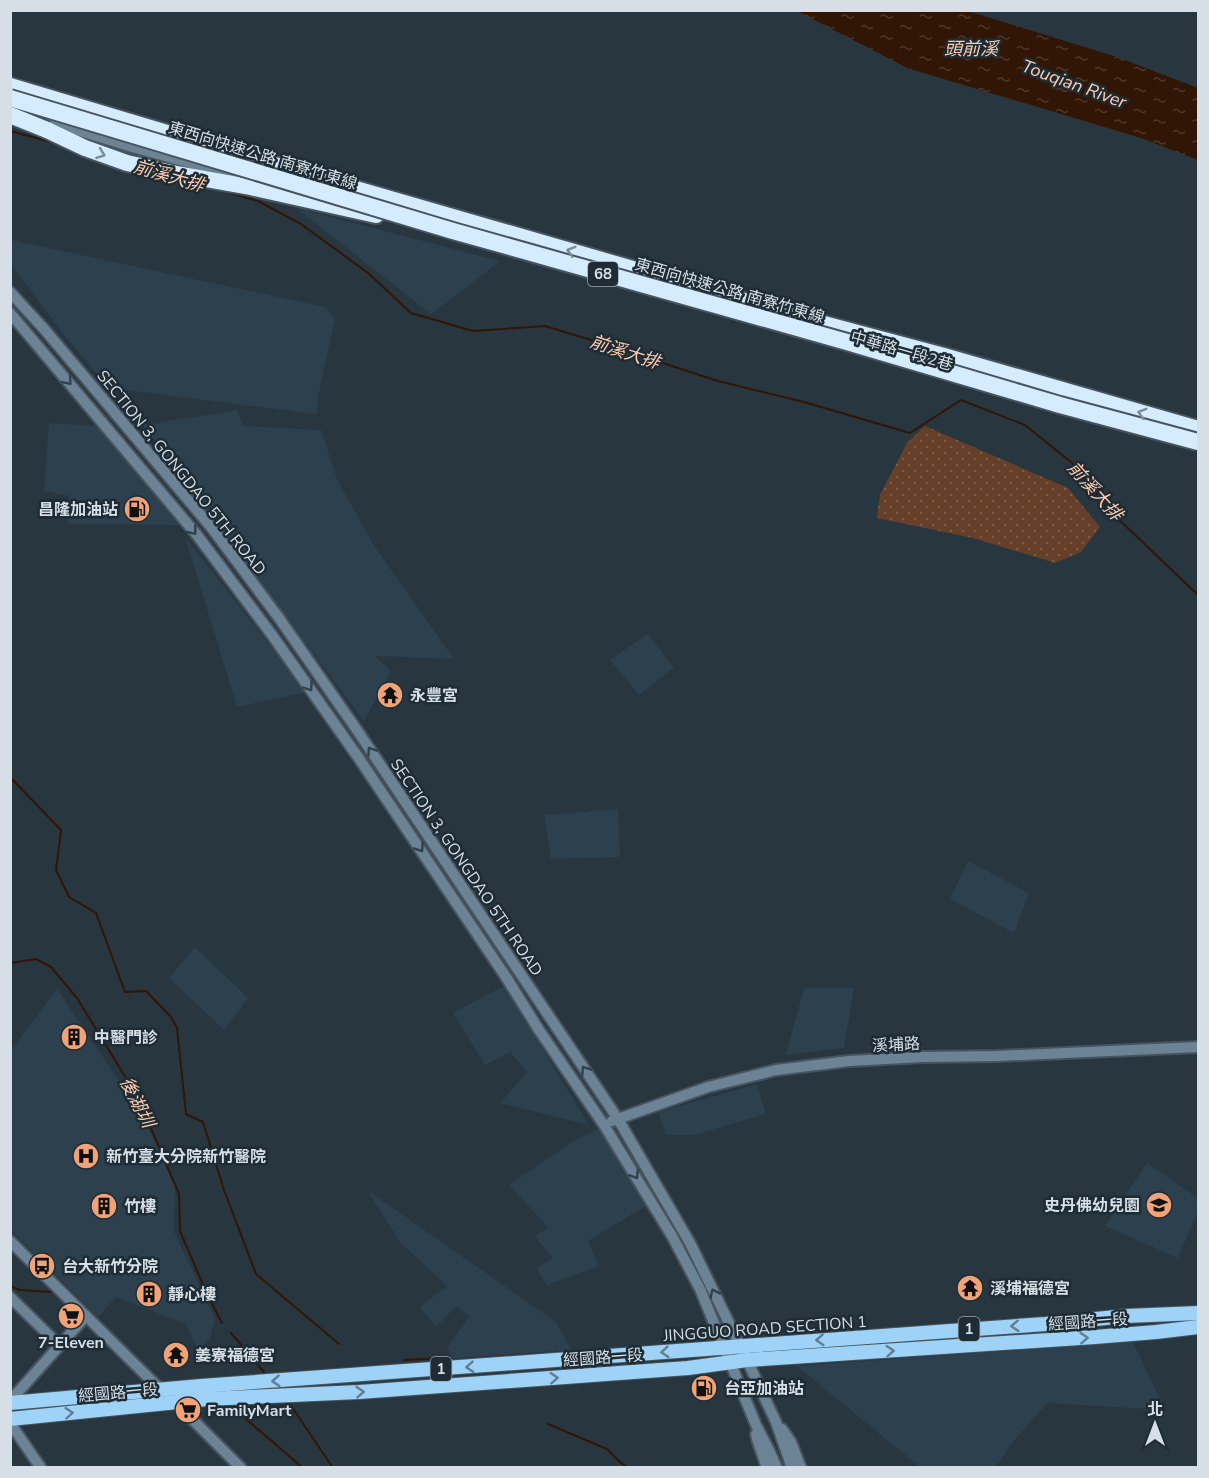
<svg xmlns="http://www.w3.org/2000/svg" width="1209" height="1478" viewBox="0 0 1209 1478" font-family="'Nunito Sans','Noto Sans TC',sans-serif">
<defs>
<pattern id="grass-dots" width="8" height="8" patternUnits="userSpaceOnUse" patternTransform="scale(1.5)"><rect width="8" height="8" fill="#663f29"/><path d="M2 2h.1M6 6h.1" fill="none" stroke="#7b5a48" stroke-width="1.8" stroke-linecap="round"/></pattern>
<pattern id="water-ripples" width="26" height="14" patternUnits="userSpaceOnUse" patternTransform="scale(1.5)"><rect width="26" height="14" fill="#321605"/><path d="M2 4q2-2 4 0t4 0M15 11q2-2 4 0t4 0" fill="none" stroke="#4f3729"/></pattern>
</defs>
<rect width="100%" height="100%" fill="#283640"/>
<!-- built -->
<g fill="#2c404e">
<path d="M296,208l204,53 -69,53z"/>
<path d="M11,240l314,67 10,11 -17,79 -1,17 -208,-26 -49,-58 -49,-66z"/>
<path d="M237,410l6,16 78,4 16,49 36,65 81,115 -79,-3 16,15 -27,50 -222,-296z"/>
<path d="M49,423l49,3 81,99 -111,-1 1,-28 -25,-5z"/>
<path d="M185,537l122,155 -70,15z"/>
<path d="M648,634l26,34 -35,27 -29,-35z"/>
<path d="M618,809l2,48 -69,2 -7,-44z"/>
<path d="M968,861l61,32 -15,40 -64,-34z"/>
<path d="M195,947l53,51 -24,32 -55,-52z"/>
<path d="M504,986l85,139 -89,-22 27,-31 -17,-20 -25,13 -32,-52z"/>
<path d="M804,988h50l-10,60 -58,7z"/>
<path d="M57,989l87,129 31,68 -1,45 41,87 -5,21 -12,11 -12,-26 -70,-27 -18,20 -87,-87v-180z"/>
<path d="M757,1084l9,30 -72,21h-28l-8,-23z"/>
<path d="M599,1128l47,78 -58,35 11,25 -52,19 -11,-17 17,-10 -18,-21 13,-10 -39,-42 65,-44z"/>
<path d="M1147,1163l51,35v13l-20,47 -73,-32z"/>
<path d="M367,1190l189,132 15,28 -119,8 -5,-11 23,-31 -14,-10 -20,21 -16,-20 27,-21 -46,-43z"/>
<path d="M1133,1342l32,68 -118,-7 -36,41 -15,23h-76l-123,-101z"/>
</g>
<!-- grass -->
<path fill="url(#grass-dots)" d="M925,426l143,62 32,39 -19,25 -26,11 -82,-25 -96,-20 3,-23 27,-52z"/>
<!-- water -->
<path fill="url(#water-ripples)" d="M797,11h171l149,46 81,31v72l-57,-22 -234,-70z"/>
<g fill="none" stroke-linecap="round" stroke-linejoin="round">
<!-- stream -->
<g stroke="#321605" stroke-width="2">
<path d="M10,131l49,13"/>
<path d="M217,189l41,12 43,23 67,49 43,40 62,18 72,-5 69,21 104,34 86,21 106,31 51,-33 64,25 47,38 37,47 89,85"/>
<path d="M10,777l51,53 -5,40 13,27 27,16 29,79 21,-1 25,26 6,11 9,86 17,8 21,68 32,84 83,70"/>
<path d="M10,963l26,-4 15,8 26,31 60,98 42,98 1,37 27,63 15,29"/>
<path d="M10,1286l10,4 31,2"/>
<path d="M231,1333l33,39"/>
<path d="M404,1360l41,-2"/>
<path d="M292,1407l41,61"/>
<path d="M239,1413l64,55"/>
<path d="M548,1424l59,25 13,13 8,6"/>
</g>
<defs>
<g id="minor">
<path d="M28,115l104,32 98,27 14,-3"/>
<path d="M10,292l35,38 166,197 68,91 80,115 259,386 72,124 57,117 29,62 16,46"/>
<path d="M10,313l187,222 75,100 86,122 148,220 33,53 65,95 68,111 28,53 56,136 13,25 8,18"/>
<path d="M612,1121l96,-34 68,-17 73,-9 73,-4 75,-1 201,-9"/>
<path d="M10,1241l150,148 16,14 65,65"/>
<path d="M10,1297l49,48"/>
<path d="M10,1401l76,-85"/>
<path d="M10,1423l31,45"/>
<path d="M782,1429l9,13 10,26"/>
<path d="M756,1434l1,5 10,29"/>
</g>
<g id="major">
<path d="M10,1403l191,-17 844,-62 81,-8 72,-3"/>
<path d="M10,1419l197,-20 152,-7 329,-24 59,-8 348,-23 61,-5 42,-5"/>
</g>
<g id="highway">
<path d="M10,86l318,95 492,142 124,33 254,73"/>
<path d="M47,130l38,18 42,15 45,10 78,14 126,28"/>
</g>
</defs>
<!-- minor casing -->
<use href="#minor" stroke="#47545e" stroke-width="14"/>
<!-- major casing -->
<use href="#major" stroke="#47545e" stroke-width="16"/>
<!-- highway casing -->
<use href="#highway" stroke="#47545e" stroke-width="20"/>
<!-- minor -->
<use href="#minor" stroke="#6b8395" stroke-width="10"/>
<!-- major -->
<use href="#major" stroke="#9fd2f7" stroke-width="14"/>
<!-- highway -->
<use href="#highway" stroke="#d5ecfe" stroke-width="16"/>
<defs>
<g id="highway-bridge">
<path d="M10,98l443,133 394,111 213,63 138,37"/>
<path d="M10,115l37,15"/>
</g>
</defs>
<!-- highway-bridge casing -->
<use href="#highway-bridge" stroke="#47545e" stroke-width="20" stroke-linecap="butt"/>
<!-- highway-bridge -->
<use href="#highway-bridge" stroke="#d5ecfe" stroke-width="16"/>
</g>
<!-- one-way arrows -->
<defs><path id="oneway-chevron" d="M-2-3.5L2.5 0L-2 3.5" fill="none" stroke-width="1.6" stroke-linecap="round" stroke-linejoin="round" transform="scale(1.5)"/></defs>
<g stroke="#7a8c9a">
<use href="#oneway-chevron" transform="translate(101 154) rotate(20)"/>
<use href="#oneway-chevron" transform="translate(571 251) rotate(-164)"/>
<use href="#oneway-chevron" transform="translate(1142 413) rotate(-164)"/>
</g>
<g stroke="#31424d">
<use href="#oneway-chevron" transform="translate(68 381) rotate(50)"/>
<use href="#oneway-chevron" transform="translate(193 531) rotate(51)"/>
<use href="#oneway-chevron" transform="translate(309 687) rotate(55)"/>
<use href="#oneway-chevron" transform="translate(371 751) rotate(-124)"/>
<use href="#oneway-chevron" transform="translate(420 848) rotate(56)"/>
<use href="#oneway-chevron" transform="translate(585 1070) rotate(-124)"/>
<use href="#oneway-chevron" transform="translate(635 1175) rotate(58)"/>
<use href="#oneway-chevron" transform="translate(714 1293) rotate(-116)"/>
</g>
<g stroke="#5e7f96">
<use href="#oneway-chevron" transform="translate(1015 1326) rotate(176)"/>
<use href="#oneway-chevron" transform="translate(1084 1338) rotate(-4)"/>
<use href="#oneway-chevron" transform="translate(820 1340) rotate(176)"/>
<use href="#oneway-chevron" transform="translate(890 1351) rotate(-4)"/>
<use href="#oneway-chevron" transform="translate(665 1352) rotate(175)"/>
<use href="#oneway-chevron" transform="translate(470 1367) rotate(176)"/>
<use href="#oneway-chevron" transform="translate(554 1378) rotate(-4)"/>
<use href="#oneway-chevron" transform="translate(276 1381) rotate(176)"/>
<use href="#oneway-chevron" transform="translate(360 1392) rotate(-4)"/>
<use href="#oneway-chevron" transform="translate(69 1413) rotate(-5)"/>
</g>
<!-- icons -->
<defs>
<symbol id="fuel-disc" viewBox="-11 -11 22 22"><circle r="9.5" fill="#efa377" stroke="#1e2c35"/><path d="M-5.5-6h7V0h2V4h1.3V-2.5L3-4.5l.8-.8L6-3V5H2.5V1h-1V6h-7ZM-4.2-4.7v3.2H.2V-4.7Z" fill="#111"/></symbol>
<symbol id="temple-disc" viewBox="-11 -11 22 22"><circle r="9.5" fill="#efa377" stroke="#1e2c35"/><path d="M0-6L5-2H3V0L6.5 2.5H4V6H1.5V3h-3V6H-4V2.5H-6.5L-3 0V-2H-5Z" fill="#111"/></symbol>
<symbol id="building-disc" viewBox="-11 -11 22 22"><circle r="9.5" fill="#efa377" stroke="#1e2c35"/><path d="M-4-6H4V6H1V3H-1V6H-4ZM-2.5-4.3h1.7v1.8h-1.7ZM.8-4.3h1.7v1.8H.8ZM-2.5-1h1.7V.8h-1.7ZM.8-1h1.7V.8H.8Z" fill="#111"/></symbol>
<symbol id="hospital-disc" viewBox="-11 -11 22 22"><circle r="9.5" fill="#efa377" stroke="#1e2c35"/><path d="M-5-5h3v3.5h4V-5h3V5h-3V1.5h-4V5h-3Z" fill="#111"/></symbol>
<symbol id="school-disc" viewBox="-11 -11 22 22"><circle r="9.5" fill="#efa377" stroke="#1e2c35"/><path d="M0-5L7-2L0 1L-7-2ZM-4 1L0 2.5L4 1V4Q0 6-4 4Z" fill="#111"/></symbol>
<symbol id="bus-disc" viewBox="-11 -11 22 22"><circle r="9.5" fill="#efa377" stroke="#1e2c35"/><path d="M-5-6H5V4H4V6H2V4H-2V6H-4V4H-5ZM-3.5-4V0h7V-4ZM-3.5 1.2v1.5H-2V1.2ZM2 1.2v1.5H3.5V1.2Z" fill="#111"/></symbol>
<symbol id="supermarket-disc" viewBox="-11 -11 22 22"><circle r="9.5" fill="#efa377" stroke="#1e2c35"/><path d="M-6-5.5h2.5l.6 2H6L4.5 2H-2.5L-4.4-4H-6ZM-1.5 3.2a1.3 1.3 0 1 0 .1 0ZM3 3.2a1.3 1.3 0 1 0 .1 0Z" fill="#111"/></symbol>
</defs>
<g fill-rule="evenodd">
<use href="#fuel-disc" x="122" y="494" width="30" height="30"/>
<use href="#temple-disc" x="375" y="680" width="30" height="30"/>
<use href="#building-disc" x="59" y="1022" width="30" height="30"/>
<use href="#hospital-disc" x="71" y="1141" width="30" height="30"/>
<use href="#school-disc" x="1144" y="1190" width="30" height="30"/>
<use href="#building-disc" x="89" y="1191" width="30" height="30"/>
<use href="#bus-disc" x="27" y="1251" width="30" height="30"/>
<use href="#temple-disc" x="955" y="1273" width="30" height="30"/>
<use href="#building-disc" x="134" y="1279" width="30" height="30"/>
<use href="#supermarket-disc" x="56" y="1301" width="30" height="30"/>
<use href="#temple-disc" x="161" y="1340" width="30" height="30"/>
<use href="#fuel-disc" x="689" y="1373" width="30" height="30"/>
<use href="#supermarket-disc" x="173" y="1395" width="30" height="30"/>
</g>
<g text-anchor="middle" stroke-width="5" stroke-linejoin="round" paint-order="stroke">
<!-- shield labels -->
<g fill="#1e2c35" stroke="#9fa9b0" stroke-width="1.5">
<rect x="588" y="262" width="30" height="24" rx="4.5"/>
<rect x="958.5" y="1317" width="21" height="24" rx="4.5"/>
<rect x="430.5" y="1357" width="21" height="24" rx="4.5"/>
</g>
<g font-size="15" font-weight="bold" fill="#d6dfe5">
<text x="603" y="279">68</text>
<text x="969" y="1334">1</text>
<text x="441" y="1374">1</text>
</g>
<!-- street labels -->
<g font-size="16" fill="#d6dfe5" stroke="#1e2c35">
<text transform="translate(263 155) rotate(17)" y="6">東西向快速公路 南寮竹東線</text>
<text transform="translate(730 290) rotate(16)" y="6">東西向快速公路 南寮竹東線</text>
<text transform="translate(902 350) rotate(16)" y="6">中華路一段2巷</text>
<text transform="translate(182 472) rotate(51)" y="6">SECTION 3, GONGDAO 5TH ROAD</text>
<text transform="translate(467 867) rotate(56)" y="6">SECTION 3, GONGDAO 5TH ROAD</text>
<text transform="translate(896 1044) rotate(-3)" y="6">溪埔路</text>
<text transform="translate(1088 1321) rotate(-4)" y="6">經國路一段</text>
<text transform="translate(765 1328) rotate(-4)" y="6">JINGGUO ROAD SECTION 1</text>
<text transform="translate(603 1357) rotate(-4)" y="6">經國路一段</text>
<text transform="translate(118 1392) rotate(-5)" y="6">經國路一段</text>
</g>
<!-- poi labels -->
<g font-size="16" font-weight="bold" fill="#d6dfe5" stroke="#1e2c35" text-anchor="start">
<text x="118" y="515" text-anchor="end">昌隆加油站</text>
<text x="410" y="701">永豐宮</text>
<text x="94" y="1043">中醫門診</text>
<text x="106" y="1162">新竹臺大分院新竹醫院</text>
<text x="1140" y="1211" text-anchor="end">史丹佛幼兒園</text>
<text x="124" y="1212">竹樓</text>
<text x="62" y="1272">台大新竹分院</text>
<text x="990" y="1294">溪埔福德宮</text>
<text x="168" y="1300">靜心樓</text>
<text x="71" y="1348" text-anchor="middle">7-Eleven</text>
<text x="195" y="1361">姜寮福德宮</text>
<text x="724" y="1394">台亞加油站</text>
<text x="207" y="1416">FamilyMart</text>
</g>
<!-- water labels -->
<g font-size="18" font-style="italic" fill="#ffccaf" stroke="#1e2c35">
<text x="971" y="55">頭前溪</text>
<text transform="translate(1074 84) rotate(20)" y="6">Touqian River</text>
<text transform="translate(169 176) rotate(16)" y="6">前溪大排</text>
<text transform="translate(625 352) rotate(18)" y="6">前溪大排</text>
<text transform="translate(1095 491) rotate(48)" y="6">前溪大排</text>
<text transform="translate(137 1102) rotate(63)" y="6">後湖圳</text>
</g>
</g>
<!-- border -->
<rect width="1209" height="1478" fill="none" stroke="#d6dfe5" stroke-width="24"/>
<!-- north arrow -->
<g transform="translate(1155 1424)" stroke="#1e2c35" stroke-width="4.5" paint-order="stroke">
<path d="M0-4.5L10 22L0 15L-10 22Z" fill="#d6dfe5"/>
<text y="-9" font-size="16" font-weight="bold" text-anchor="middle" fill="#d6dfe5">北</text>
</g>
</svg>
